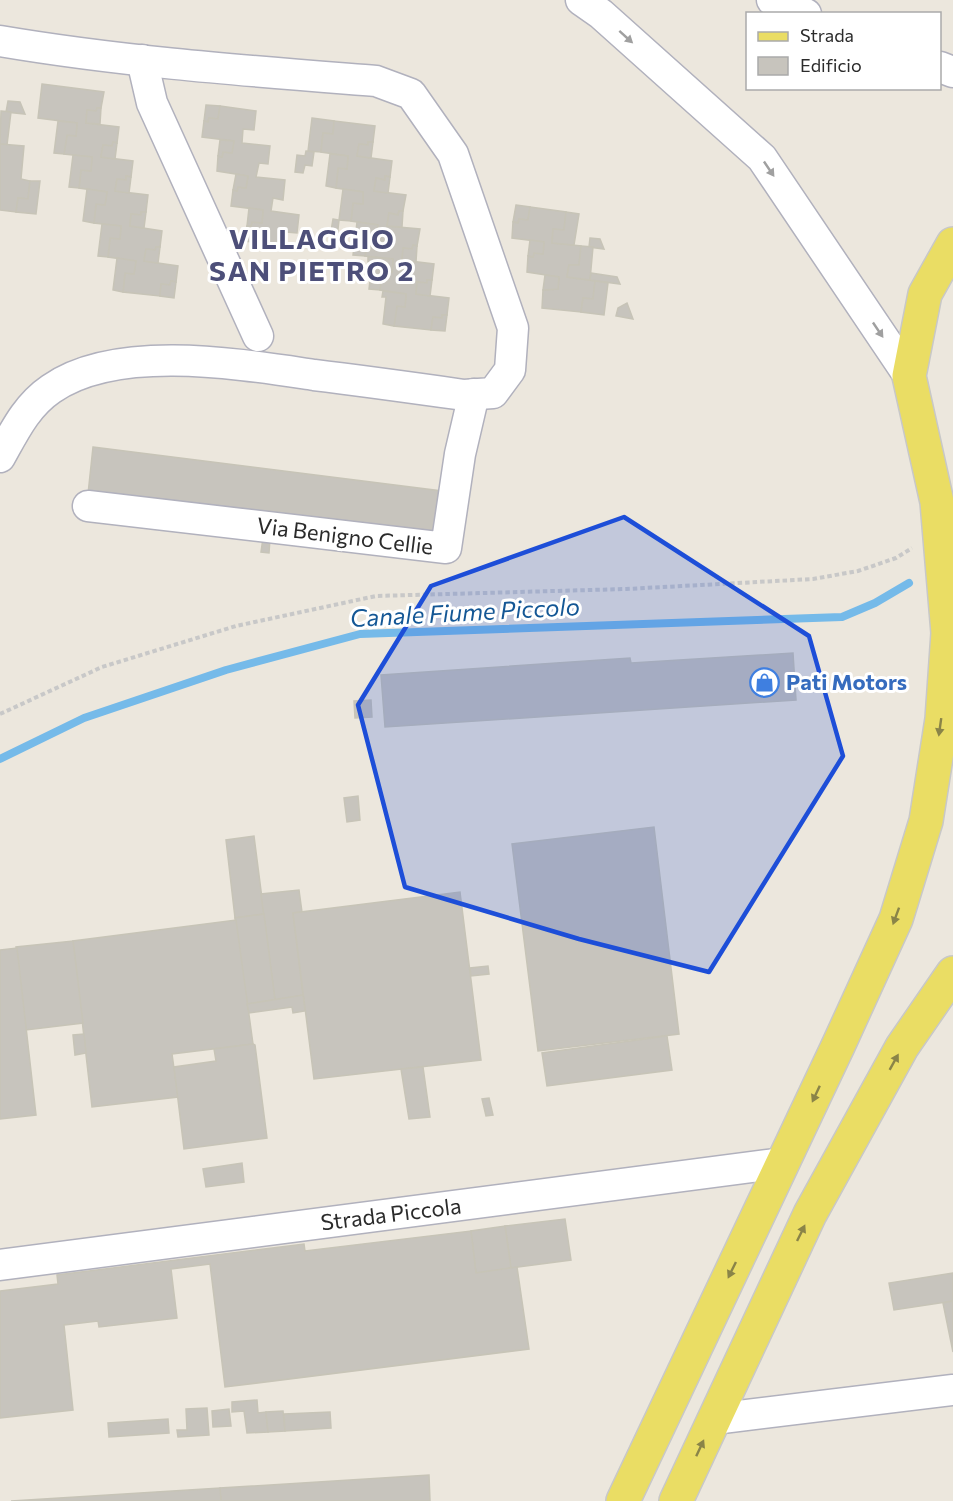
<svg xmlns="http://www.w3.org/2000/svg" width="953" height="1501" viewBox="0 0 953 1501" font-family="Commissioner,sans-serif">
<rect width="100%" height="100%" fill="#ece7dd"/>
<g fill="none" stroke-linecap="round" stroke-linejoin="round">
<!-- stream -->
<path stroke="#75bae9" stroke-width="8" d="M0,759l84,-41 142,-48 134,-36 482,-17 33,-14 34,-20"/>
</g>
<!-- building -->
<g fill="#c7c4bd" stroke="#c7c4b7" stroke-width="1.5">
<path d="M42,84l62,8 -3,16h-4l-1,3 -9,-1 -1,13 33,4 -2,16 -4,-1 -1,4 -9,-1 -2,12 32,4 -2,16 -5,-1v4l-9,-1 -2,12 33,4 -2,17h-5v3l-10,-1 -1,12 32,5 -2,16h-4l-1,3 -9,-1 -2,12 34,5 -2,16 -5,-1 -1,4 -9,-1 -1,12 -37,-4 2,-19 9,1 2,-13 -28,-4 2,-19 10,1 1,-13 -27,-3 2,-19 9,1 2,-13 -28,-4 2,-18 10,1 1,-14 -28,-3 3,-19 9,1 1,-13 -39,-5z"/>
<path d="M8,101l12,1 5,12 -19,-2z"/>
<path d="M206,105l14,1 -2,13 -9,-1 -1,4 -4,-1z"/>
<path d="M220,106l36,5 -2,19 -11,-1 -1,14 28,3 -2,18 -9,-1 -3,14 29,3 -2,20 -10,-2 -2,13 28,4 -2,18 -11,-1 -1,14 -40,-5 2,-15h4l1,-4 10,1 1,-13 -32,-4 2,-16 4,1 1,-4 8,1 2,-12 -31,-5 1,-15 4,1 1,-5 9,1 2,-12 -32,-4 2,-16 4,1 1,-4 9,1z"/>
<path d="M97,108h4l-1,16 -14,-1 1,-13 9,1z"/>
<path d="M1,111l10,1 -4,33 -7,-1z"/>
<path d="M312,118l22,3 -1,13 -10,-1 -2,19 -13,-1z"/>
<path d="M58,121l19,2 -1,13 -9,-1 -3,19 -10,-1z"/>
<path d="M334,121l41,5 -2,16h-5v3l-9,-1 -2,12 35,5 -2,16 -5,-1v4l-9,-2 -2,13 32,4 -3,16h-4l-1,4 -9,-2 -2,13 33,3 -3,17 -4,-1 -1,4 -9,-1 -1,12 32,4 -2,16h-5v3l-10,-1 -1,12 33,4 -2,17h-5v3l-9,-1 -2,13 -37,-4 3,-20 8,1 1,-13 -26,-4 2,-19 10,1 1,-13 -28,-3 3,-19 9,1 1,-13 -27,-4 2,-18 10,1v-12l-27,-4 2,-20 9,1 1,-13 -27,-4 2,-19 10,1z"/>
<path d="M220,140l14,1 -2,12 -9,-1 -1,5 -4,-1z"/>
<path d="M113,142l4,1 -2,16 -14,-2 2,-12 9,1z"/>
<path d="M368,142h5l-2,16 -14,-2 2,-12 9,1z"/>
<path d="M0,144l24,2 -3,33 9,2 -2,18 -10,-1 -2,14 -16,-2z"/>
<path d="M306,151l8,1 -2,14 -7,-1 -2,8 -8,-1 2,-17 8,1z"/>
<path d="M330,154l18,2 -1,13 -9,-1 -2,20 -10,-2z"/>
<path d="M73,155l19,2 -1,14 -10,-1 -2,18 -10,-1z"/>
<path d="M236,174l12,2 -2,12 -8,-1 -1,4 -4,-1z"/>
<path d="M126,176l5,1 -2,16 -14,-2 2,-12 9,1z"/>
<path d="M385,176l5,1 -2,16 -14,-2 2,-13 9,2z"/>
<path d="M30,181h10l-4,33 -20,-2 2,-14 10,1z"/>
<path d="M87,189l20,3 -2,13 -9,-1 -2,19 -11,-2z"/>
<path d="M343,189l20,3v12l-10,-1 -2,18 -12,-1z"/>
<path d="M516,205l14,2 -2,13 -9,-1 -1,4 -5,-1z"/>
<path d="M530,207l36,5 -2,18 -11,-1 -1,14 29,3 -2,19h-10l-2,12 28,4 -2,18 -10,-1 -2,14 -39,-4 1,-18 15,-1 1,-12 -32,-5 1,-16 5,1 1,-4 9,1 1,-12 -32,-4 1,-16 5,1 1,-4 9,1z"/>
<path d="M249,208l14,2 -1,13 -10,-1 -1,4h-4z"/>
<path d="M399,211h4l-1,16 -15,-1 2,-13 9,2z"/>
<path d="M141,212h5l-2,16 -14,-2 1,-12 10,1z"/>
<path d="M566,212l13,2 -5,31 -22,-2 1,-14 11,1z"/>
<path d="M333,219l6,1 -2,18 -7,-1z"/>
<path d="M357,222l21,3 -1,13 -9,-1 -3,19 -12,-1z"/>
<path d="M102,224l19,2 -1,13 -10,-1 -2,19 -10,-1z"/>
<path d="M590,238l10,1 4,10 -15,-2z"/>
<path d="M530,240l14,2 -1,12 -9,-1 -1,4 -5,-1z"/>
<path d="M413,245l4,1 -1,16 -14,-2 1,-12 9,1z"/>
<path d="M581,246l12,1 -3,33 -23,-3 2,-12h10z"/>
<path d="M156,247h4l-2,16 -14,-2 2,-12 9,1z"/>
<path d="M368,257l25,2 -1,13 -10,-1 -2,19 -11,-1 3,-26 -4,-1z"/>
<path d="M117,258l19,3 -2,13 -9,-1 -2,19 -10,-2z"/>
<path d="M591,273l26,4 3,7 -30,-4z"/>
<path d="M545,275l14,2 -1,12 -15,1z"/>
<path d="M427,280h5l-2,16 -14,-2 1,-12 10,1z"/>
<path d="M171,281l5,1 -2,16 -14,-2 1,-12 9,1z"/>
<path d="M595,281l13,2 -4,32 -23,-3 2,-14 10,1z"/>
<path d="M383,291l23,3 -1,13 -8,-1 -3,20 -11,-2 3,-27h-4z"/>
<path d="M627,303l6,16 -17,-3 2,-8z"/>
<path d="M442,315h5l-2,16 -14,-1 2,-13 9,1z"/>
<path d="M93,447l349,44 -6,46 -348,-43z"/>
<path d="M263,538l7,1 -1,14 -8,-1z"/>
<path d="M793,653l3,47 -411,27 -4,-52 249,-17 1,5z"/>
<path d="M371,700l1,17 -17,1 -1,-17z"/>
<path d="M358,796l2,24 -13,2 -3,-24z"/>
<path d="M654,827l25,207 -141,17 -26,-207z"/>
<path d="M254,836l10,78 -29,4 -9,-78z"/>
<path d="M299,890l3,22 -9,1 10,82 -28,5 -14,-106z"/>
<path d="M460,892l21,168 -167,19 -21,-166z"/>
<path d="M264,914l11,86 -28,4 -12,-86z"/>
<path d="M236,920l17,124 -81,10 6,43 -86,10 -19,-166z"/>
<path d="M73,941l10,82 -57,7 -10,-83z"/>
<path d="M17,948l19,167 -36,4v-169z"/>
<path d="M488,966l1,8 -18,2 -1,-8z"/>
<path d="M303,995l2,16 -12,2 -1,-6 -43,6 -2,-9z"/>
<path d="M84,1034l2,19 -11,2 -2,-20z"/>
<path d="M667,1036l5,34 -125,16 -5,-33z"/>
<path d="M253,1044l2,1 12,93 -83,11 -10,-82 42,-6 -2,-12z"/>
<path d="M423,1067l7,50 -21,2 -8,-50z"/>
<path d="M489,1098l4,17 -7,1 -4,-17z"/>
<path d="M242,1163l2,19 -38,5 -3,-18z"/>
<path d="M565,1219l6,41 -60,8 -6,-42z"/>
<path d="M505,1226l6,42 -35,5 -5,-42z"/>
<path d="M471,1231l5,42 41,-6 12,82 -304,38 -15,-123 -39,5 6,49 -78,9 -1,-6 -34,4 9,85 -73,8v-127l58,-7 -1,-9 247,-31 1,7z"/>
<path d="M953,1273v28l-59,9 -5,-27z"/>
<path d="M953,1301v51l-10,-49z"/>
<path d="M257,1400l1,13 8,-1 2,20 -21,1 -3,-22 -12,1v-10z"/>
<path d="M207,1408l2,27 -31,2 -1,-7h10l-1,-21z"/>
<path d="M229,1409l2,17 -18,1 -1,-16z"/>
<path d="M283,1411l2,20 -17,1 -2,-20z"/>
<path d="M330,1412l1,16 -46,3 -1,-17z"/>
<path d="M168,1419l1,14 -60,4 -1,-14z"/>
<path d="M429,1475l1,26h-209l-1,-13z"/>
<path d="M220,1488l1,13h-210z"/>
</g>
<g fill="none" stroke-linecap="round" stroke-linejoin="round">
<defs>
<g id="minor">
<path d="M581,0l20,14 161,144 147,218"/>
<path d="M772,0l34,14"/>
<path d="M0,41c124,21 250,30 376,40l35,13 42,60 60,174 -3,42 -17,23 -29,2c-50,-7 -100,-14 -150,-20 -74,-11 -197,-32 -263,14 -25,17 -37,43 -51,68"/>
<path d="M142,60l10,43 106,233"/>
<path d="M940,67l13,5"/>
<path d="M88,506l358,42 14,-94 14,-60"/>
<path d="M0,1265l783,-102"/>
<path d="M714,1419l239,-29"/>
</g>
<g id="major">
<path d="M623,1501l215,-455 58,-127 30,-98 16,-102 6,-86 -11,-131 -28,-126 16,-82 28,-50"/>
<path d="M676,1501l134,-287 92,-167 51,-74"/>
</g>
</defs>
<!-- minor casing -->
<use href="#minor" stroke="#b1b1bd" stroke-width="33"/>
<!-- major casing -->
<use href="#major" stroke="#c8c8c8" stroke-width="36"/>
<!-- path -->
<path stroke="#c8c8c8" stroke-width="4" stroke-dasharray="4.5 3" stroke-linecap="butt" d="M0,714l102,-47 134,-41 140,-30 250,-7 187,-10 45,-8 38,-13 16,-10"/>
<!-- minor -->
<use href="#minor" stroke="#fff" stroke-width="30"/>
<!-- major -->
<use href="#major" stroke="#eadd64" stroke-width="33"/>
</g>
<!-- one-way arrows -->
<defs><path id="oneway-solid" d="M-6-.8H1V-3.2L6.5 0L1 3.2V.8H-6Z" transform="scale(1.5)"/></defs>
<g fill="#a0a0a0">
<use href="#oneway-solid" transform="translate(626 37) rotate(42)"/>
<use href="#oneway-solid" transform="translate(769 169) rotate(56)"/>
<use href="#oneway-solid" transform="translate(878 330) rotate(56)"/>
</g>
<g fill="#8a8448">
<use href="#oneway-solid" transform="translate(940 727) rotate(98)"/>
<use href="#oneway-solid" transform="translate(896 916) rotate(110)"/>
<use href="#oneway-solid" transform="translate(894 1062) rotate(-61)"/>
<use href="#oneway-solid" transform="translate(816 1094) rotate(115)"/>
<use href="#oneway-solid" transform="translate(801 1233) rotate(-64)"/>
<use href="#oneway-solid" transform="translate(732 1270) rotate(116)"/>
<use href="#oneway-solid" transform="translate(700 1448) rotate(-65)"/>
</g>
<!-- marked area -->
<path fill="#1d4ed8" fill-opacity="0.2" stroke="#1d4ed8" stroke-width="4.5" stroke-linejoin="round" d="M624,517l185,119 34,120 -134,216 -130,-33 -174,-52 -47,-182 73,-119z"/>
<!-- icons -->
<defs>
<symbol id="shop-ring" viewBox="-11 -11 22 22"><circle r="9.5" fill="#fff" stroke="#3f7fe0" stroke-width="1.5"/><path d="M-5-2.5h2.3a2.7 3.5 0 0 1 5.4 0H5L5.5 6h-11ZM-1.5-2.5h3a1.5 2.3 0 0 0-3 0Z" fill="#3f7fe0"/></symbol>
</defs>
<g fill-rule="evenodd">
<use href="#shop-ring" x="748" y="666" width="33" height="33"/>
</g>
<g text-anchor="middle" stroke-width="6" stroke-linejoin="round" paint-order="stroke">
<!-- street labels -->
<g font-size="22" fill="#2b2b2b" stroke="#fff">
<text transform="translate(345 536) rotate(7)" y="8">Via Benigno Cellie</text>
<text transform="translate(391 1214) rotate(-7)" y="8">Strada Piccola</text>
</g>
<!-- shop labels -->
<g font-size="22" font-weight="bold" fill="#366cbe" stroke="#fff" text-anchor="start">
<text x="786" y="690">Pati Motors</text>
</g>
<!-- water labels -->
<g font-size="24" font-style="italic" fill="#145795" stroke="#fff">
<text transform="translate(465 613) rotate(-3)" y="8">Canale Fiume Piccolo</text>
</g>
<!-- district labels -->
<g font-size="28" font-weight="bold" letter-spacing="1.5" fill="#4d4f79" stroke="#fff">
<text x="312" y="249">VILLAGGIO<tspan x="312" dy="32">SAN PIETRO 2</tspan></text>
</g>
</g>
<!-- legend -->
<rect x="746" y="12" width="195" height="78" fill="#ffffff" stroke="#aaaaaa" stroke-width="1.5"/>
<rect x="758" y="32" width="30" height="9" fill="#eadd64" stroke="#aaaaaa" stroke-width="1.5"/>
<text x="800" y="42" font-size="18" fill="#2b2b2b">Strada</text>
<rect x="758" y="57" width="30" height="18" fill="#c7c4bd" stroke="#aaaaaa" stroke-width="1.5"/>
<text x="800" y="72" font-size="18" fill="#2b2b2b">Edificio</text>
</svg>
